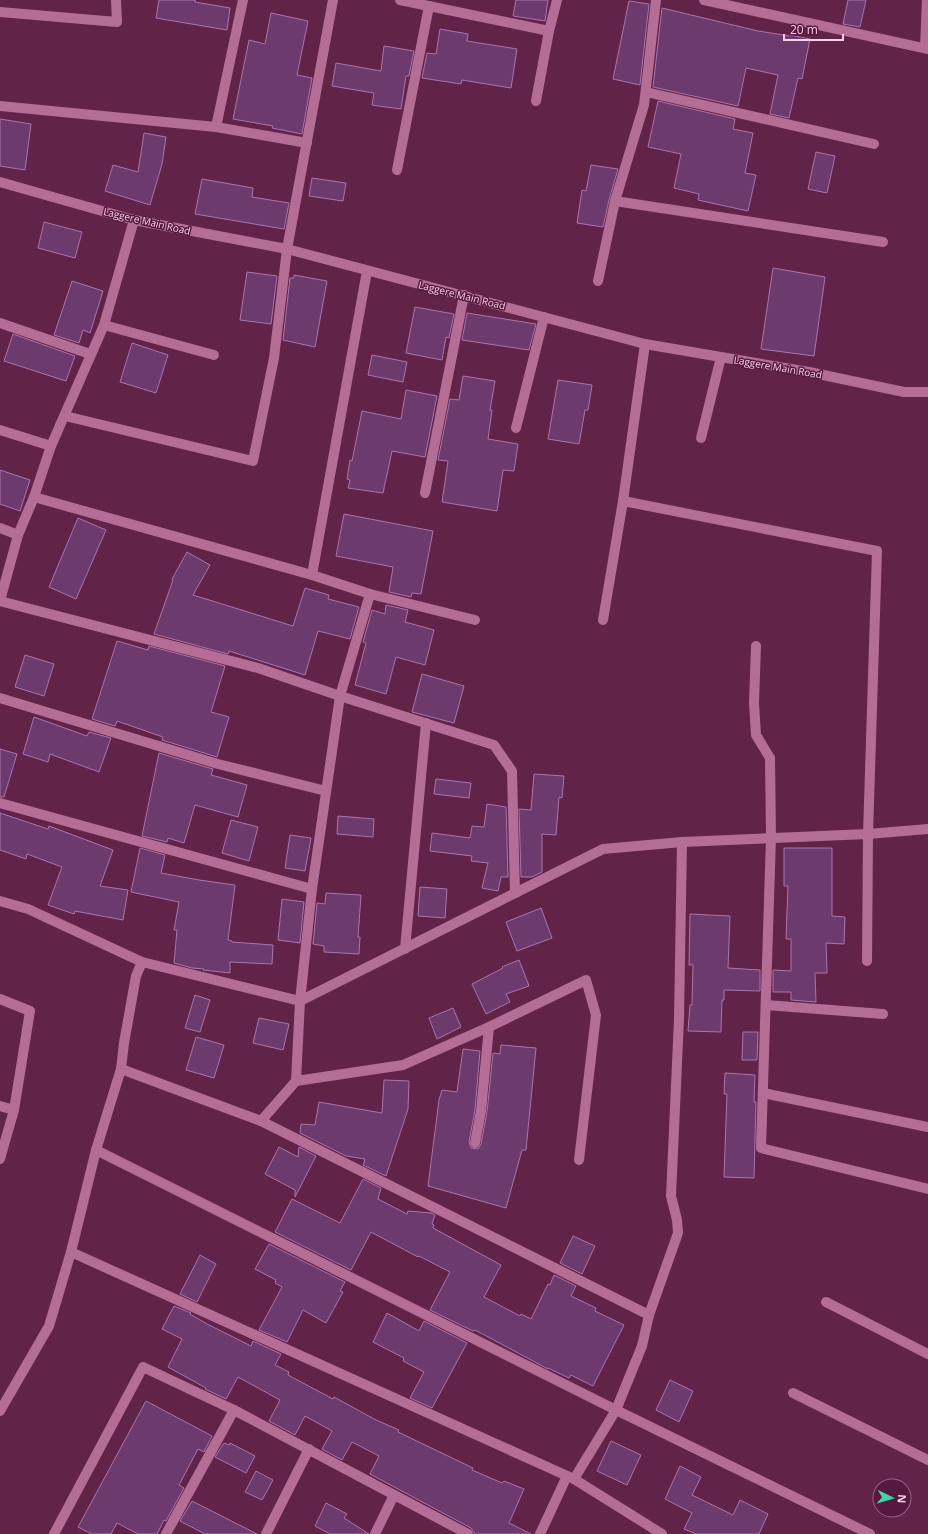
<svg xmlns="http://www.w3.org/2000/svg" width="928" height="1534" viewBox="0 0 928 1534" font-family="'Open Sans',sans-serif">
<rect width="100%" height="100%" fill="#622349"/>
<!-- building -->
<g fill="#6d3a6e" stroke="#ab74ac">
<path d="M159,0h36v2l35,6 -3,22 -71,-12z"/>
<path d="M516,0h32l-3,21 -32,-5z"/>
<path d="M848,0h18l-6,27 -17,-3z"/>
<path d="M629,1l20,3 -9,81 -27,-6z"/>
<path d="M662,8l96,23 32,5v-1l20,4 -8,40 -4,-1 -9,40 -19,-4 8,-39 -32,-7 -8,38 -85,-19z"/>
<path d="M271,13l37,8 -11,54 15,3 -10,56 -30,-6 1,-2 -40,-7 16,-79 16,4z"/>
<path d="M440,29l28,5 -1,7 50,8 -6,39 -49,-8 -1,4 -39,-6 5,-25 9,1z"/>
<path d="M384,46l30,5 -5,25h-3l-5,33 -29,-4 2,-12 -42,-7 4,-23 45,8z"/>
<path d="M658,101l77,18 -2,10 20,4 -8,40 11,2 -8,36 -50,-11 1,-6 -25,-6 7,-34 -33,-7z"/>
<path d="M0,119l31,5 -6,46 -25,-4z"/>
<path d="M144,133l22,4 -4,27 -12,41 -45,-14 8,-26 25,7z"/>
<path d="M816,152l19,4 -8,37 -19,-4z"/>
<path d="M591,165l27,4 -9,31 -6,27 -26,-4 5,-33 4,1z"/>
<path d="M312,178l34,5 -3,18 -34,-5z"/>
<path d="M202,179l51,9 -1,9 37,6 -5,26 -89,-15z"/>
<path d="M44,222l38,10 -7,26 -37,-10z"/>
<path d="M773,268l52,9 -11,79 -53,-7z"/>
<path d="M247,272l30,4 -6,48 -31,-4z"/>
<path d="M294,275l33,6 -12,66 -32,-7 7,-62h4z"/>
<path d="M72,281l31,10 -13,42 -7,-3 -4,13 -25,-8z"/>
<path d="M415,307l39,7 -5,24 -3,-1 -4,23 -36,-7z"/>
<path d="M467,313l69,11 -7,26 -67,-10z"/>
<path d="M13,334l62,22 -9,25 -62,-20z"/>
<path d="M132,343l36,12 -12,38 -36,-11z"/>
<path d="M372,355l35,7 -4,20 -35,-7z"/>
<path d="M463,376l32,5 -5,29h2l-4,29 30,5 -4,27 -11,-1 -6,41 -55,-9 6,-41 -10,-1 12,-61 9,1z"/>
<path d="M558,380l34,5 -4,25h-3l-6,34 -31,-5z"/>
<path d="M406,390l31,6 -12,61 -33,-6 -9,42 -35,-5 2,-8 -3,-1 3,-19 2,1 10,-50 39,8z"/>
<path d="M0,470l30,10 -10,31 -20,-7z"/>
<path d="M344,514l89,17 -12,63 -9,-1 -1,4 -22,-5 4,-25 -57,-11z"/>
<path d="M78,518l28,12 -30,69 -27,-12z"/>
<path d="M187,552l23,13 -17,30 100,31 12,-38 24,7 -1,4 31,8 -9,32 -32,-8 -13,44 -76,-24 -1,3 -74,-20 19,-54 -1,-1z"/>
<path d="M386,605l22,5 -3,12 29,8 -9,35 -29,-8 -10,37 -31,-9 11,-42 -3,-1 9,-32 13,4z"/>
<path d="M117,641l31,9 1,-4 76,20 -14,46 18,5 -12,40 -55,-17 1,-3 -46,-16 -2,5 -23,-7z"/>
<path d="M25,655l29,9 -10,32 -29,-9z"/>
<path d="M422,674l42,12 -10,37 -42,-11z"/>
<path d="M34,717l53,19 2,-4 22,6 -12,34 -49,-18 -2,8 -25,-8z"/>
<path d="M0,749l17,5 -13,43h-4z"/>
<path d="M159,753l54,16 -2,6 36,10 -9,32 -43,-12 -11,38 -16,-5 -1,4 -25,-6z"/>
<path d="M534,774l30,2 -2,22 -3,-1 -3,38 -14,-1v38l-10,5h-11l-2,-68 12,1z"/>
<path d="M436,779l35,4 -2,15 -35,-4z"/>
<path d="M487,804l19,3 2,70h-7l-3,14 -16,-3 6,-25 -17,-2 1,-5 -42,-5 2,-18 38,5 2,-12 12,1z"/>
<path d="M0,813l48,16 1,-3 64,24 -13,36 28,4 -5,30 -48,-9 -1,3 -26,-9 14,-38 -35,-13 -1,5 -26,-9z"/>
<path d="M338,816l36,3 -1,18 -36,-3z"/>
<path d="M231,820l27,7 -9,34 -27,-8z"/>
<path d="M290,835l21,3 -6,33 -20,-3z"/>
<path d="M140,848l25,7 -4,18 38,7 36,5 -7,55 4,1v1l41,3 -1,19 -42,-2v11l-27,-3 1,-1 -12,-1 -18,-5 3,-33h-3l5,-28 -48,-10z"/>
<path d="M784,848h48v68l13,1 -1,27 -18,-1 1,30h-12l1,29 -25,-2v-8h-18v-22l18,1v-32h-5l2,-53h-4z"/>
<path d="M420,887l27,2 -2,29 -27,-2z"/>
<path d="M326,893l35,2 -3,42h2l-1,17 -35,-2v-6l-11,-2 4,-41 8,1z"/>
<path d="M282,899l22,3 -4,41 -22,-3z"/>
<path d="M541,908l11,30 -35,13 -11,-29z"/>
<path d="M690,914l40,2 -2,52 32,2v21l-36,-1v10h-2l-1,32 -33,-1 2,-26h2l1,-40h-4z"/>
<path d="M519,960l10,26 -23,8 4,8 -24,12 -14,-30 31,-16 -1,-1z"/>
<path d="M195,995l15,5 -10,32 -15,-4z"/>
<path d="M453,1008l8,19 -24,12 -8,-21z"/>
<path d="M259,1018l30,6 -6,26 -30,-7z"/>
<path d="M743,1032h15l-1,28h-15z"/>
<path d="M196,1037l28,8 -10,33 -28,-8z"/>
<path d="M501,1045l35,3 -10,102h-4l-16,58 -78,-22 11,-86 3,-10 15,2 6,-43 17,2 -5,59 -6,32 2,6 7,1 3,-5 6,-32 6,-59 7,1z"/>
<path d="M725,1073l30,2 -1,27h2l-2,76 -30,-1 3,-83h-3z"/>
<path d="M384,1080l25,1 -1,28 -22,67 -23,-11 2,-6 -19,-3 -46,-23 1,-9 14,1 4,-23 63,11z"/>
<path d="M279,1147l19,10 1,-10 17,9 -21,41v-7l-30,-16z"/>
<path d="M363,1179l18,9 -3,11 29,15 1,-3 23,2 4,2 -3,9 2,1 -1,3 68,37 -17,32 36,19 1,-2 10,5 17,-35 2,1 4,-10 22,11 -5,10 25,12 -1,3 29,14 -31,61 -22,-11 -2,3 -21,-10v1l-73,-39 -2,1 -43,-21 20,-38 -31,-16 -1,1 -47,-25 -20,38 -76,-38 17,-33 48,24z"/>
<path d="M573,1236l22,10 -13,28 -22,-11z"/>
<path d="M269,1244l76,38 -5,9 3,1 -17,31 -23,-13 -16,32 -28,-12 23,-43 -7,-4 1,-3 -21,-11z"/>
<path d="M200,1255l16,9 -19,38 -17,-8z"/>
<path d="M174,1306l17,7 -1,1 17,10 44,22 2,-5 28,13 -6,11 14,7 -1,3 45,24 1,-2 42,23 23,10 -1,2 75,36 -1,2 30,13 2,-2 20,8 -15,34 22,11h-56l-4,-6 -101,-54 9,-18 -27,-14 -10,18 -20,-11 10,-18 -27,-15 -10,19 -26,-14 11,-21 -42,-23 -12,22 -21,-10 1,-1 -38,-21 14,-28 -20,-10z"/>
<path d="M387,1313l32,18 5,-10 43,22 -35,65 -22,-10 14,-26 -21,-11 1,-3 -31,-16z"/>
<path d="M670,1380l23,11 -14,31 -23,-12z"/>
<path d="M146,1401l66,35 -8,16 -6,-3 -19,36 5,3 -18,33 -2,-1 -7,14h-19l-21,-11 -6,11h-19l-14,-7z"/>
<path d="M611,1441l30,14 -14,30 -30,-14z"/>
<path d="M224,1443l5,2 1,-2 25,13 -9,17 -31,-16z"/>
<path d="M680,1466l21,11 -9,18 41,20 7,-15 28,14 -9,20h-63l-12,-5 8,-16 -27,-14z"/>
<path d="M256,1471l17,9 -11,20 -17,-8z"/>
<path d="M192,1501l65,33h-52l-25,-13z"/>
<path d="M326,1503l21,11 -3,4 25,16h-39l-15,-8z"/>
</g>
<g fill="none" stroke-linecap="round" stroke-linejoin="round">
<!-- lane -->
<path stroke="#b46d94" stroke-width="10" d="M756,646l-2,57 2,32 14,23"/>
<!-- street -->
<g stroke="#b46d94" stroke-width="10">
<path d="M400,0l149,31"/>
<path d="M656,0l-12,105 -29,96 268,41"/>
<path d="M704,0l224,49"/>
<path d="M0,12l117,10 -1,-22"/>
<path d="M925,48l2,-48"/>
<path d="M646,92l228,52"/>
<path d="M536,101l13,-70 8,-31"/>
<path d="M0,106l216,21 91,16"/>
<path d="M216,127l27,-127"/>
<path d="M397,170l32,-164"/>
<path d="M134,220l-30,105 -53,121 -17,51 -16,38 -18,66 258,67 82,28 154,49 18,26 3,122"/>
<path d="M598,281l17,-80"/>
<path d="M0,323l90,31"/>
<path d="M104,325l110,30"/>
<path d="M65,416l188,45 21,-103 13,-109 46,-249"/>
<path d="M516,428l28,-111"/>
<path d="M0,430l51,16"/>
<path d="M701,438l20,-81"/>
<path d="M425,493l39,-198"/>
<path d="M34,497l278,78 58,19 105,26"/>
<path d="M623,501l254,50 -9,283 -1,127"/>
<path d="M0,528l18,7"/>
<path d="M312,575l55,-304"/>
<path d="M603,620l20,-119 22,-157"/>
<path d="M0,698l218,66 108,27"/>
<path d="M770,758l1,80 -10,310 167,41"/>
<path d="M0,803l312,86"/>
<path d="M0,901l28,8 114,53 158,39 303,-152 79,-7 186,-8 60,-5"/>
<path d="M405,949l21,-226"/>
<path d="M142,962l-6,14 -12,67 -3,26 -25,81 -25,102 503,227"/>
<path d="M0,999l30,12 -16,99 -14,49"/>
<path d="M766,1005l117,9"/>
<path d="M121,1069l140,52 35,-40 4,-80 12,-112 28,-193 30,-102"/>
<path d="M296,1081l107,-16 86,-38 97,-47 10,35 -17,145"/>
<path d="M763,1093l165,34"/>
<path d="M0,1106l14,4"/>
<path d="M261,1121l388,194"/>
<path d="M475,1143l6,-32 8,-84"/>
<path d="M96,1150l520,260 254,124"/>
<path d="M826,1302l102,52"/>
<path d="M793,1393l135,67"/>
<path d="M0,1411l49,-85 22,-74"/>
<path d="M54,1534l89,-167 91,43 234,124"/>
<path d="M166,1534l68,-124"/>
<path d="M266,1534l43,-85"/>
<path d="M375,1534l19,-39"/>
<path d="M540,1534l27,-58"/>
<path d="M662,1534l-88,-55 42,-69 26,-64 7,-31 29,-82 -1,-13 -6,-24 8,-177 3,-177"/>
</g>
<!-- secondary -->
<path stroke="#b46d94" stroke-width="10" d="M0,182l134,38 153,29 358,95 164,28 95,20h24"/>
</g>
<g text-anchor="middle" stroke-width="3" stroke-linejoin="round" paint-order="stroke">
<!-- street labels -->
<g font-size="10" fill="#f9d1e5" stroke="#56183f">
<text transform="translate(147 221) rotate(13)" y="4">Laggere Main Road</text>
<text transform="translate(462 295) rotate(14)" y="4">Laggere Main Road</text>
<text transform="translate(778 367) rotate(10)" y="4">Laggere Main Road</text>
</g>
</g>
<!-- north arrow -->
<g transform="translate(892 1498) rotate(95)"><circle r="19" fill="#56183f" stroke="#976281"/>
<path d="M0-3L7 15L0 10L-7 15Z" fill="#3fd4a2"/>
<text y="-6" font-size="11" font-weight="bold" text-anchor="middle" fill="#f9d1e5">N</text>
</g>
<!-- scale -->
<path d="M784 34v6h59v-6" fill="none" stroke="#f9d1e5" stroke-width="2"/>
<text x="790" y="34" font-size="12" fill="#f9d1e5" stroke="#56183f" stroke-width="3" paint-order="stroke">20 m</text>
</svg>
